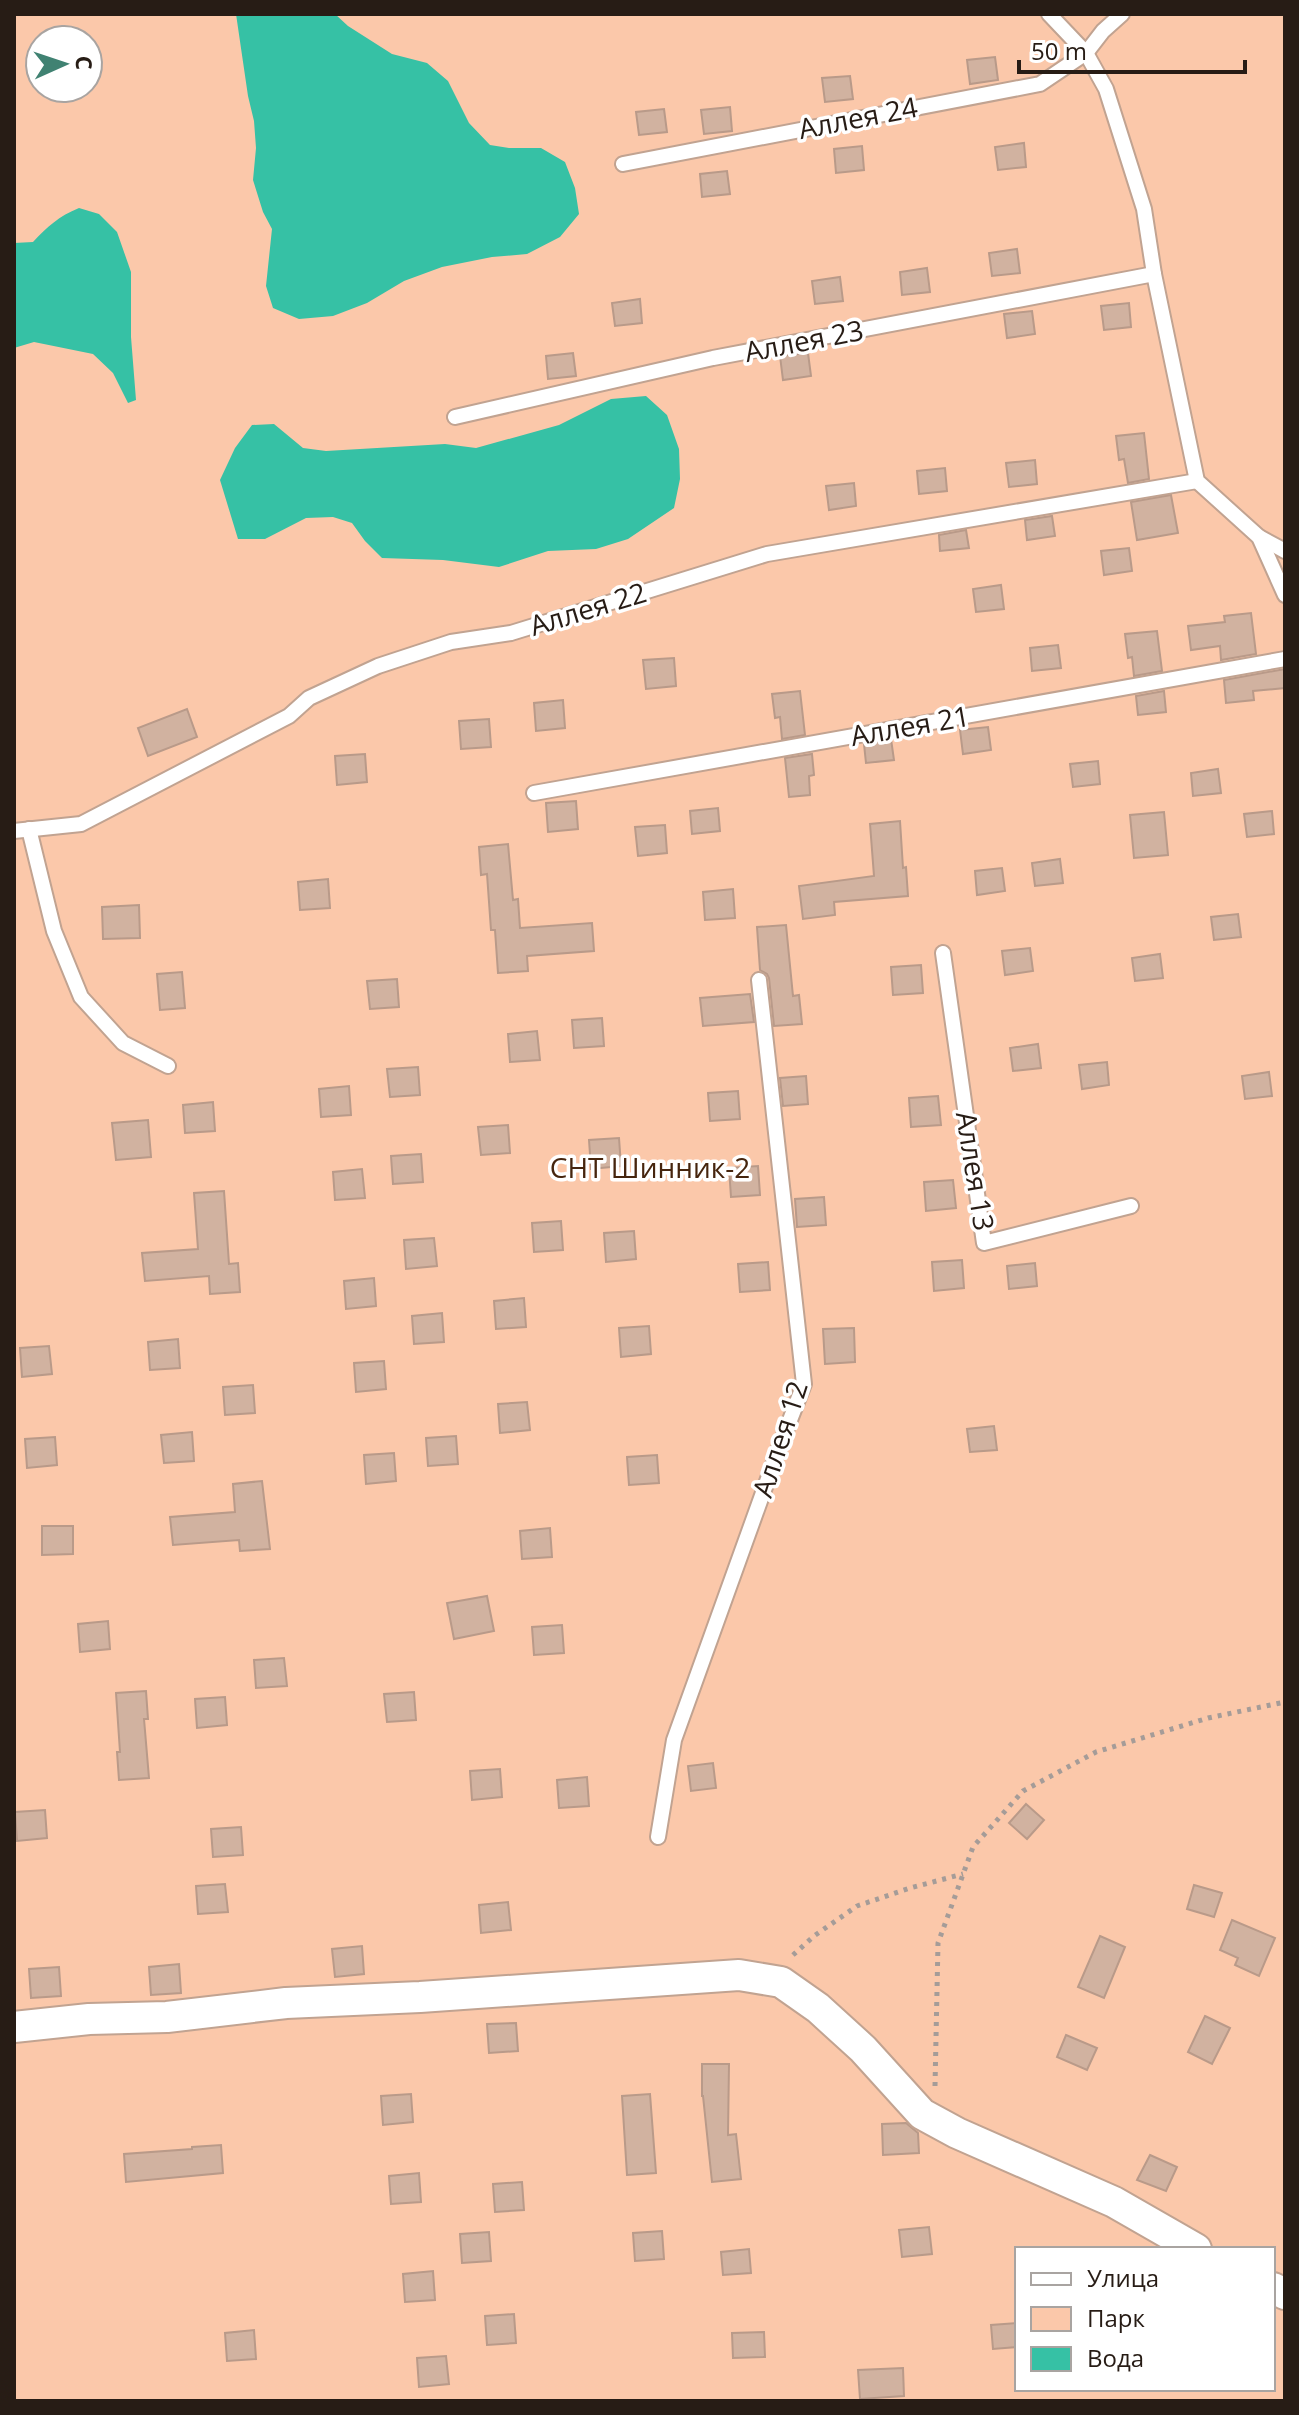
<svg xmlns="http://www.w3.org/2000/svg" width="1299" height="2415" viewBox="0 0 1299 2415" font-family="'Open Sans',sans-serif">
<rect width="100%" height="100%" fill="#fdf6f3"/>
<!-- green -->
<path fill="#fbc8aa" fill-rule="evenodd" d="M14,14h1271v2387h-1271zM40,40h48v48h-48zM1017,2249h256v140h-256z"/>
<!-- water -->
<g fill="#36c1a5">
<path d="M236,14h99l13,12 44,28 35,9 21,18 21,42 21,22 19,3h32l24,14 10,26 4,26 -19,23 -33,17 -35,3 -50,10 -38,14 -37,22 -34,13 -34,3 -26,-11 -7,-22 6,-57 -9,-17 -10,-32 3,-32 -2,-27 -6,-25z"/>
<path d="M79,208l20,6 18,18 14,40v65l5,63 -8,3 -15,-30 -20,-19 -59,-12 -20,6v-105l19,-1c14,-15 26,-26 46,-34z"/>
<path d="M646,396l21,19 12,34 1,30 -6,29 -46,31 -32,10 -48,2 -49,16 -56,-7 -61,-2 -17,-17 -13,-18 -19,-6 -27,1 -41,21h-27l-18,-59 15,-32 17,-23 22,-1 29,24 23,3 119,-7 31,4 83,-23 52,-26z"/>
</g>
<!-- building -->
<g fill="#d1b2a0" stroke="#b99a89" stroke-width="2">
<path d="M995,57l3,23 -28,4 -3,-24z"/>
<path d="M850,76l3,23 -28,3 -3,-24z"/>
<path d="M730,107l2,24 -28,3 -3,-24z"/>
<path d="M664,109l3,23 -28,3 -3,-23z"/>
<path d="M1024,143l2,24 -28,3 -3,-23z"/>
<path d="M862,146l2,24 -28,3 -2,-24z"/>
<path d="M727,171l3,23 -28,3 -2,-23z"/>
<path d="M1017,249l3,24 -28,3 -3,-23z"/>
<path d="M927,268l3,24 -28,3 -2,-23z"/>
<path d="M840,277l3,24 -28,3 -3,-23z"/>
<path d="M640,299l2,24 -27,3 -3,-23z"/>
<path d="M1129,303l2,24 -27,3 -3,-24z"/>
<path d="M1032,311l3,23 -28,4 -3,-24z"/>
<path d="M573,353l3,23 -28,3 -2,-23z"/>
<path d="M808,353l3,23 -28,4 -3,-24z"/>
<path d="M1144,433l5,46 -21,4 -4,-24 -5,1 -3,-24z"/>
<path d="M1035,460l2,24 -28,3 -3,-24z"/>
<path d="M945,468l2,23 -28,3 -2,-23z"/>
<path d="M854,483l2,23 -27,4 -3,-24z"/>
<path d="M1171,495l7,38 -41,7 -6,-38z"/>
<path d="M1052,516l3,20 -28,4 -2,-20z"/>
<path d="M966,530l3,18 -29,3 -1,-16z"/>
<path d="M1129,548l3,23 -28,4 -3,-24z"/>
<path d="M1001,585l3,24 -28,3 -3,-23z"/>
<path d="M1251,613l5,41 -35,6 -1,-14 -29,4 -3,-24 37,-4 -1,-6z"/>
<path d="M1157,631l5,40 -28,5 -2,-19 -4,1 -3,-24z"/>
<path d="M1058,645l3,23 -29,3 -2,-23z"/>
<path d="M674,658l2,28 -30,3 -3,-29z"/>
<path d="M1285,669v19l-32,3 1,9 -28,3 -2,-23z"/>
<path d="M800,691l5,44 -23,4 -2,-22 -5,1 -3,-24z"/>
<path d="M1164,691l2,21 -28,3 -2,-19z"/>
<path d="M563,700l2,28 -29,3 -2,-28z"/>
<path d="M187,709l10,28 -49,19 -10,-28z"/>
<path d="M489,719l2,28 -30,2 -2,-28z"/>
<path d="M988,727l3,23 -28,4 -3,-24z"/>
<path d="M891,739l3,21 -28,3 -2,-19z"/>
<path d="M365,754l2,28 -30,3 -2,-29z"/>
<path d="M812,754l2,21 -5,1 1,19 -21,2 -4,-39z"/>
<path d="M1098,761l2,23 -27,3 -3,-23z"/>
<path d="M1218,769l3,24 -28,3 -2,-23z"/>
<path d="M576,801l2,28 -30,3 -2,-29z"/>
<path d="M718,808l2,23 -28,3 -2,-23z"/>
<path d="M1272,811l2,23 -27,3 -3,-23z"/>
<path d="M1164,812l4,43 -34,3 -4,-43z"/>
<path d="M900,821l3,47 3,-1 2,29 -74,6 1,13 -32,4 -4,-33 75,-10 -4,-52z"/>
<path d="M665,825l2,28 -29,3 -3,-29z"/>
<path d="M508,844l5,56 5,-1 2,29 72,-5 2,28 -67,5 1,15 -30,2 -3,-43h-4l-4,-56 -6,1 -2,-28z"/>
<path d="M1060,859l3,24 -28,3 -3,-23z"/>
<path d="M1002,868l3,23 -28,4 -2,-24z"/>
<path d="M328,879l2,29 -30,2 -2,-28z"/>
<path d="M733,889l2,29 -30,2 -2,-28z"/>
<path d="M139,905l1,33 -37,1 -1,-32z"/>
<path d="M1238,914l3,23 -27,3 -3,-23z"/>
<path d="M786,925l7,71 6,-1 3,29 -28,2 -5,-48 -2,-4 -7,-4 -3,-43z"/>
<path d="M1030,948l3,23 -28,4 -3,-24z"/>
<path d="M1160,954l3,24 -28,3 -3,-23z"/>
<path d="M921,965l2,28 -30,2 -2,-28z"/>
<path d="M182,972l3,36 -25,2 -3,-36z"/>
<path d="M397,979l2,28 -29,2 -3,-28z"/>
<path d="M750,994l4,28 -51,4 -3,-28z"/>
<path d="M602,1018l2,28 -30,2 -2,-28z"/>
<path d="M537,1031l3,29 -30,2 -2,-28z"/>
<path d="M1038,1044l3,24 -28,3 -3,-23z"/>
<path d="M1107,1062l2,23 -27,4 -3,-24z"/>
<path d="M418,1067l2,28 -30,2 -3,-28z"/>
<path d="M1269,1072l3,24 -27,3 -3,-23z"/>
<path d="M806,1076l2,28 -25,2 -3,-28z"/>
<path d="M349,1086l2,29 -30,2 -2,-28z"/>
<path d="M738,1091l2,28 -30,2 -2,-28z"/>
<path d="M938,1096l3,29 -30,2 -2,-29z"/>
<path d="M213,1102l2,29 -30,2 -2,-28z"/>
<path d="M148,1120l3,37 -35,3 -4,-37z"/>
<path d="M508,1125l2,28 -29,2 -3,-28z"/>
<path d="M619,1138l2,28 -30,3 -2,-29z"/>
<path d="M421,1154l2,28 -30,2 -2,-28z"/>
<path d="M758,1166l2,29 -29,2 -2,-29z"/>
<path d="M362,1169l3,29 -30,2 -2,-28z"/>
<path d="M953,1180l3,28 -30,3 -2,-29z"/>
<path d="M224,1191l5,73 9,-1 2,29 -30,2 -1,-18 -64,5 -3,-28 56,-4 -4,-56z"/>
<path d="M824,1197l2,28 -29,2 -2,-28z"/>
<path d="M561,1221l2,29 -29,2 -2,-29z"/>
<path d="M634,1231l2,28 -30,3 -2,-29z"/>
<path d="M434,1238l3,28 -31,3 -2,-29z"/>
<path d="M962,1260l2,28 -30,3 -2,-29z"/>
<path d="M768,1262l2,28 -30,2 -2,-28z"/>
<path d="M1035,1263l2,23 -28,3 -2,-23z"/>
<path d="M374,1278l2,28 -30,3 -2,-28z"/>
<path d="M524,1298l2,29 -30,2 -2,-28z"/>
<path d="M442,1313l2,29 -30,2 -2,-28z"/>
<path d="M649,1326l2,28 -30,3 -2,-29z"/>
<path d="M854,1328l1,34 -30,2 -2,-35z"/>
<path d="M178,1339l2,29 -30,2 -2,-28z"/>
<path d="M49,1346l3,28 -30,3 -2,-29z"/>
<path d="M384,1361l2,28 -30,3 -2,-29z"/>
<path d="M253,1385l2,28 -30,2 -2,-28z"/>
<path d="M527,1402l3,28 -30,3 -2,-29z"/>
<path d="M994,1426l3,24 -27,2 -3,-23z"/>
<path d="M192,1432l2,29 -30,2 -3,-28z"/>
<path d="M456,1436l2,28 -30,2 -2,-28z"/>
<path d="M55,1437l2,28 -30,3 -2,-29z"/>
<path d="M394,1453l2,28 -30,3 -2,-29z"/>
<path d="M657,1455l2,28 -30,2 -2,-28z"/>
<path d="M262,1481l8,68 -30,2 -1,-11 -66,5 -3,-28 65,-5 -2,-28z"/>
<path d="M42,1526h31v28l-31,1z"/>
<path d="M550,1528l2,29 -30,2 -2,-28z"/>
<path d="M487,1596l7,35 -40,8 -7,-36z"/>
<path d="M108,1621l2,28 -30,3 -2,-28z"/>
<path d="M562,1625l2,28 -30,2 -2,-28z"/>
<path d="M284,1658l3,28 -31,2 -2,-28z"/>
<path d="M146,1691l2,28h-4l5,59 -30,2 -2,-28h3l-4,-59z"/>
<path d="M414,1692l2,28 -29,2 -3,-28z"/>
<path d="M225,1697l2,28 -30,3 -2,-29z"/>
<path d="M713,1763l3,25 -25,3 -3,-25z"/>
<path d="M500,1769l2,28 -30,3 -2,-29z"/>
<path d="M587,1777l2,29 -30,2 -2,-28z"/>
<path d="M1026,1804l18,16 -17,19 -18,-16z"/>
<path d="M45,1810l2,28 -30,3 -2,-29z"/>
<path d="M241,1827l2,28 -30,2 -2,-28z"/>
<path d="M225,1884l3,28 -30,2 -2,-28z"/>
<path d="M1194,1885l28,8 -8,24 -27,-8z"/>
<path d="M508,1902l3,28 -30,3 -2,-28z"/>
<path d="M1232,1920l43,18 -16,38 -24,-11 3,-7 -18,-8z"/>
<path d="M1100,1936l25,11 -21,51 -26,-11z"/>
<path d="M362,1946l2,28 -29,3 -3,-28z"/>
<path d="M179,1964l2,29 -30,2 -2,-28z"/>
<path d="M59,1967l2,29 -30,2 -2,-29z"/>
<path d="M1205,2016l25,12 -18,36 -24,-12z"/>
<path d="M516,2023l2,28 -29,2 -2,-29z"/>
<path d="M1066,2035l31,13 -10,22 -30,-13z"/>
<path d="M702,2064h27l-1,71 8,-1 5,45 -29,3 -9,-86h-1z"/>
<path d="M411,2094l2,28 -30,3 -2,-29z"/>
<path d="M650,2094l6,79 -29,2 -5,-79z"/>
<path d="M906,2123l12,10 1,20 -36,2 -1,-31z"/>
<path d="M221,2145l2,28 -97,9 -2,-28 68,-5v-2z"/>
<path d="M1150,2155l27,12 -11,24 -29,-11z"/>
<path d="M419,2173l2,29 -30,2 -2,-28z"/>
<path d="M522,2182l2,28 -29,2 -2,-28z"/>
<path d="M929,2227l3,27 -30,3 -3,-27z"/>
<path d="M662,2231l2,28 -29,2 -2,-28z"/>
<path d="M489,2232l2,29 -29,2 -2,-29z"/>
<path d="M749,2249l2,24 -28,2 -2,-23z"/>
<path d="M433,2271l2,29 -30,2 -2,-28z"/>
<path d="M514,2314l2,29 -29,2 -2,-29z"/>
<path d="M1017,2323v24l-24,2 -2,-24z"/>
<path d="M254,2330l2,29 -29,2 -2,-28z"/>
<path d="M764,2332l1,25 -32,1 -1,-25z"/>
<path d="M446,2356l3,28 -30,3 -2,-29z"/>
<path d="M903,2368l1,28 -44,3 -2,-29z"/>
</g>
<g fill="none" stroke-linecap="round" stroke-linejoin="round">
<defs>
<g id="service">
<path d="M1049,14l37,39 20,36 38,120 10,65 43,207 62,56 26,58"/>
<path d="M623,164l417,-80 46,-31 17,-22 19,-17"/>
<path d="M455,417l258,-59 441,-84"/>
<path d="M1259,537l26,14"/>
<path d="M534,793l751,-134"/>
<path d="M29,829l25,102 27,66 42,46 45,23"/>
<path d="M14,831l67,-7 208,-108 20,-18 69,-32 73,-24 60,-9 256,-79 430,-73"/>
<path d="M943,953l41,290 147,-37"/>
<path d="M658,1837l16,-97 104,-289 26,-67 -45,-404"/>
</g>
<g id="minor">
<path d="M14,2027l75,-8 78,-2 119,-14 134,-6 319,-22 42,7 37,26 45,41 59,65 35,19 157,69 82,47"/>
<path d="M1273,2288l12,6"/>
</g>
</defs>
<!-- service casing -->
<use href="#service" stroke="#c1a391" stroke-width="18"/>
<!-- minor casing -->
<use href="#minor" stroke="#c1a391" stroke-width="34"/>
<!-- path -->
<g stroke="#a59c98" stroke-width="5" stroke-dasharray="4 6" stroke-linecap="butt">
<path d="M793,1955l21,-19 43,-30 53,-18 53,-14"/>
<path d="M935,2086l3,-143 35,-96 50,-56 73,-39 112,-34 77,-16"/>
</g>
<!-- service -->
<use href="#service" stroke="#fff" stroke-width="14"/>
<!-- minor -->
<use href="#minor" stroke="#fff" stroke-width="30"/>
</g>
<g text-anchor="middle" stroke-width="7" stroke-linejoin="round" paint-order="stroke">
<!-- street labels -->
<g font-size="28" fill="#271c15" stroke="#fff">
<text transform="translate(858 118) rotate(-11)" y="10">Аллея 24</text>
<text transform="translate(804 341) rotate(-11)" y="10">Аллея 23</text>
<text transform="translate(588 609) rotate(-17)" y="10">Аллея 22</text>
<text transform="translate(910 726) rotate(-10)" y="10">Аллея 21</text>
<text transform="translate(975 1171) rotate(81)" y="10">Аллея 13</text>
<text transform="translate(780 1439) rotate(-72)" y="10">Аллея 12</text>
</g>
<!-- park labels -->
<g font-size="28" fill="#46250e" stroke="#fff">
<text x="650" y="1178">СНТ Шинник-2</text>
</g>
</g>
<!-- border -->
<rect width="1299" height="2415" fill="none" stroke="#271c15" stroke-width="32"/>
<!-- legend -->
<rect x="1015" y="2247" width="260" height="144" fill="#ffffff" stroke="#a9a4a1" stroke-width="2"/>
<rect x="1031" y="2273" width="40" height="12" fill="#ffffff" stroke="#a9a4a1" stroke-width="2"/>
<text x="1087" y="2287" font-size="24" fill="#271c15">Улица</text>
<rect x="1031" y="2307" width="40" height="24" fill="#fbc8aa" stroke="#a9a4a1" stroke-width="2"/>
<text x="1087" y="2327" font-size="24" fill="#271c15">Парк</text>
<rect x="1031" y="2347" width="40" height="24" fill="#36c1a5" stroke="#a9a4a1" stroke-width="2"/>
<text x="1087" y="2367" font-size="24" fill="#271c15">Вода</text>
<!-- north arrow -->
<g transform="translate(64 64) rotate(87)"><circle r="38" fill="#ffffff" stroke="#a9a4a1" stroke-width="2"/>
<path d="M0-6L14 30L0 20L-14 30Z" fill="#408272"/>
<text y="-12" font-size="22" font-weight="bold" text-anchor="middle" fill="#271c15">С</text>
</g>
<!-- scale -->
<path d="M1019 60v12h226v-12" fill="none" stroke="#271c15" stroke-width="4"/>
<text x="1031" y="60" font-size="24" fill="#271c15" stroke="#ffffff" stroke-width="6" paint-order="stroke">50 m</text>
</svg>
